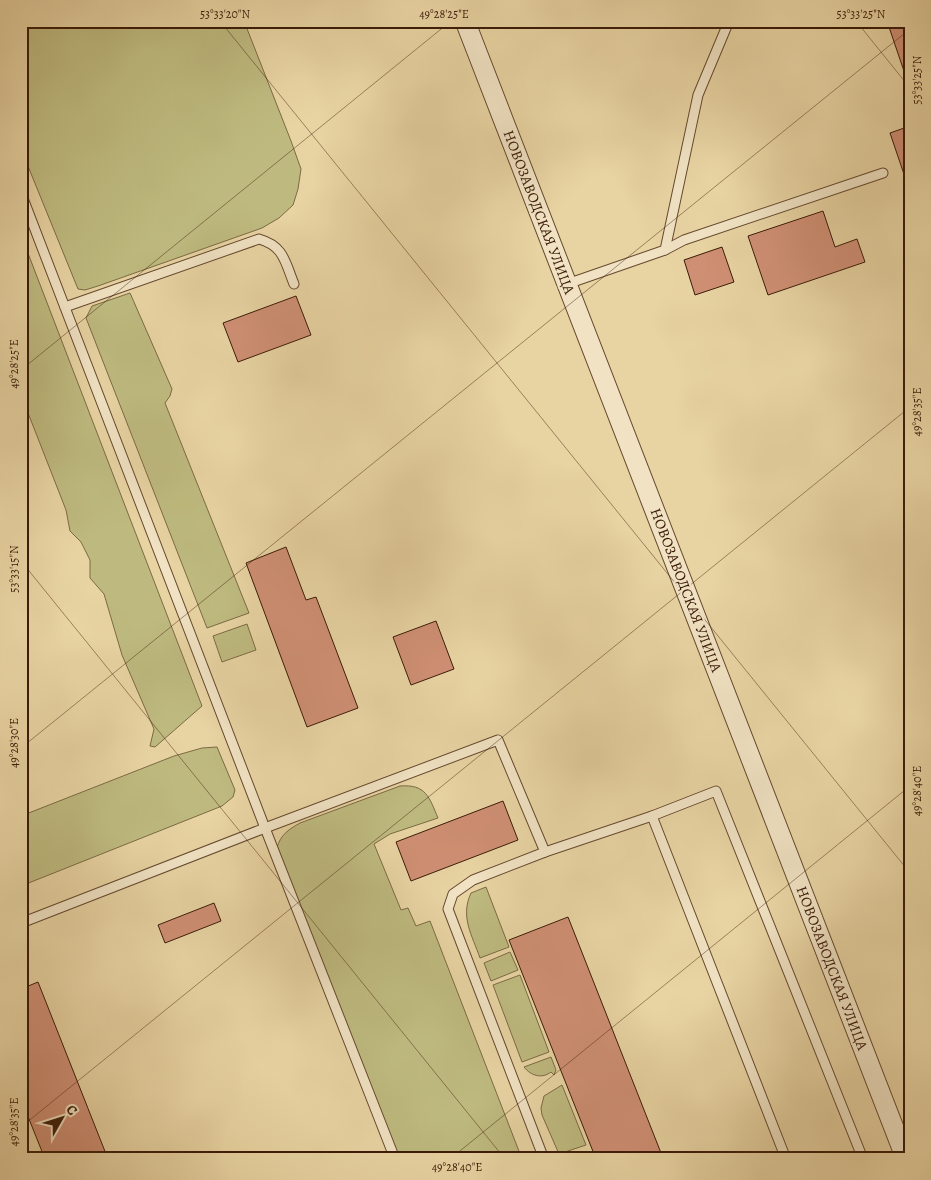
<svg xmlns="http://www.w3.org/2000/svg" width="931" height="1180" viewBox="0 0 931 1180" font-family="Alegreya,serif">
<rect width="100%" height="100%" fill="#e8d3a2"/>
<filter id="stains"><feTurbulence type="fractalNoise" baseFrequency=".004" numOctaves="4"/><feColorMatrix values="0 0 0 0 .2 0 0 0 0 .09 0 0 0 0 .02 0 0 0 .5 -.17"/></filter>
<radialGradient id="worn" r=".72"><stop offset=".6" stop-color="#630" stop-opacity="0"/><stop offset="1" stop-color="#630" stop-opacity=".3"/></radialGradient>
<!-- green -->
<g fill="#beba7f" stroke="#7c6a44">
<path d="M21,21h223l47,120 10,28 -3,20 -5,16 -14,13 -17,10 -164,58 -13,4 -7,-1 -57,-140z"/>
<path d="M21,235l181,471 -47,41 -5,-1 4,-17 -32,-74 -18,-61 -14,-16v-18l-9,-18 -11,-11 -4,-21 -45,-115z"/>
<path d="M130,293l42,96 -2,7 -5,7 84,210 -42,15 -121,-310 6,-12z"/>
<path d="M247,624l9,26 -34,12 -9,-26z"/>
<path d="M217,747l18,43 -2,7 -11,9 -201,80v-70l153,-60 28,-8z"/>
<path d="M400,786c26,-2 29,11 38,32l-48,16 -16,10 27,66 7,-2 8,18 14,-5 92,238h-127l-120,-304c4,-18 9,-23 25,-32z"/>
<path d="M486,887l23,60 -29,11c-8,-23 -20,-41 -9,-65z"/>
<path d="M510,952l8,18 -27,11 -7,-18z"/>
<path d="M520,975l29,77 -27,10 -29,-77z"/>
<path d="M551,1057l5,13 -2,5 -3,-3c-9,7 -20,4 -27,-5z"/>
<path d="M562,1085l24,60 -27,9 -17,-39 -1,-7 3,-12z"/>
</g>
<!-- building -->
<g fill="#cf8f74" stroke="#3b1b08">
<path d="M905,21h5v58l-3,1 -18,-53z"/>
<path d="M910,126v66l-20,-59z"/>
<path d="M823,211l12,36 22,-8 8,23 -97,33 -20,-59z"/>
<path d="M722,247l12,35 -39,13 -11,-35z"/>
<path d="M296,296l15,39 -73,27 -15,-39z"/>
<path d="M286,547l20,53 10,-3 42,111 -51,19 -61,-164z"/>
<path d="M436,621l18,48 -43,16 -18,-48z"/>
<path d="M503,801l15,39 -107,41 -15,-39z"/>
<path d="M214,903l7,18 -56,22 -7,-18z"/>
<path d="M568,917l93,236 -16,6h-49l-87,-219z"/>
<path d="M38,982l70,177h-63l-24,-60v-110z"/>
</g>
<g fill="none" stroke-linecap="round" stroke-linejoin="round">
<defs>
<g id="lane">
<path d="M21,193l244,635 130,331"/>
<path d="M665,250l19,-10 199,-67"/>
<path d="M567,284l98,-34 33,-155 31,-74"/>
<path d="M65,307l194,-68c25,7 26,23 35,45"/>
<path d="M652,816l64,-25 147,368"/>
<path d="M21,923l244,-95 233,-88 47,112 107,-36 134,343"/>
<path d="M544,1159l-96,-250 5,-15 20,-14 72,-28"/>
</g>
<path id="street" d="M465,21l441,1138"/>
</defs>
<!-- lane casing -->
<use href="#lane" stroke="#66492e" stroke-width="11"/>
<!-- street casing -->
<use href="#street" stroke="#66492e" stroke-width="21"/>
<!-- lane -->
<use href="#lane" stroke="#f0e2c3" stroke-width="9"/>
<!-- street -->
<use href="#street" stroke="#f0e2c3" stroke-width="19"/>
</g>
<!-- ticks -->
<path fill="none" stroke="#3b1b08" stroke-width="1" stroke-opacity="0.45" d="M220,21l690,852M856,21l54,67M21,370l430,-349M21,561l484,598M21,748l889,-719M21,1127l889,-720M450,1159l460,-373"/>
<g text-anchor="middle" stroke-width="4" stroke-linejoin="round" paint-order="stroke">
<!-- street labels -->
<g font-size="15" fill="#3b1b08" stroke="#f0e2c3">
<text transform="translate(539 212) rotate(69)" y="5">НОВОЗАВОДСКАЯ УЛИЦА</text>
<text transform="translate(686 590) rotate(69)" y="5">НОВОЗАВОДСКАЯ УЛИЦА</text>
<text transform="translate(832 968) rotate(69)" y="5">НОВОЗАВОДСКАЯ УЛИЦА</text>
</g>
</g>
<!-- margin -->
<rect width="931" height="1180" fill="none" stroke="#e8d3a2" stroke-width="55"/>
<!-- north arrow -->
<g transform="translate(62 1118) rotate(51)" stroke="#f0e2c3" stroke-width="4" paint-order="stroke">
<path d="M0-4L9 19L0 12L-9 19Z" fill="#3b1b08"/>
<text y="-8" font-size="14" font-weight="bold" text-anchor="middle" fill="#3b1b08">С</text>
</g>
<rect x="28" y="28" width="876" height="1124" fill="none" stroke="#3b1b08" stroke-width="2"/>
<g font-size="12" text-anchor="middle" fill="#3b1b08">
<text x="225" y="18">53°33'20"N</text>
<text x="444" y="18">49°28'25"E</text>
<text x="861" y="18">53°33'25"N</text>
<text transform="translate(917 80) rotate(-90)" y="4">53°33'25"N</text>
<text transform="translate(14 364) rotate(-90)" y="4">49°28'25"E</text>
<text transform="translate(917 412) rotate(-90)" y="4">49°28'35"E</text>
<text transform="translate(14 569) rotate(-90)" y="4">53°33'15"N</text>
<text transform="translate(14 743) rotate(-90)" y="4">49°28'30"E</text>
<text transform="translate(917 791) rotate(-90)" y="4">49°28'40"E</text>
<text transform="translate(14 1122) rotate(-90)" y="4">49°28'35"E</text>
<text x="457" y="1171">49°28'40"E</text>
</g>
<rect width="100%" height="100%" filter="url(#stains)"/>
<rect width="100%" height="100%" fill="url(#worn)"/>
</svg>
